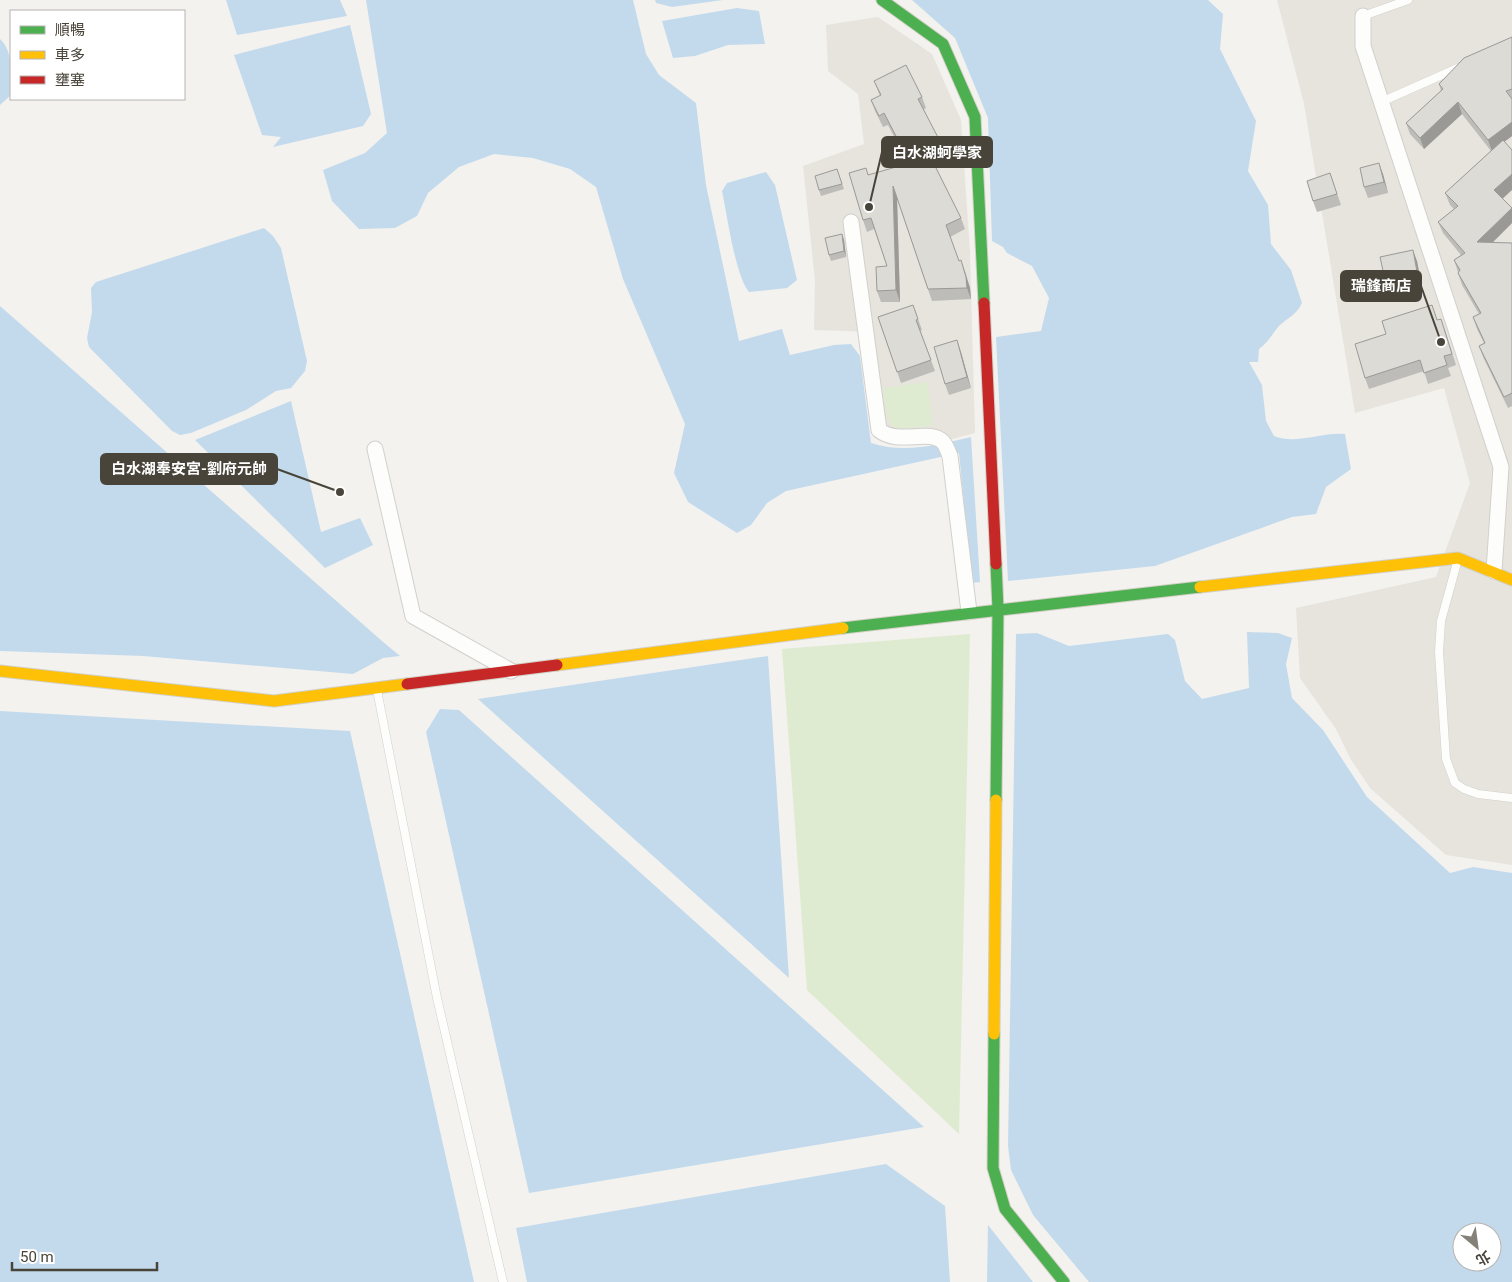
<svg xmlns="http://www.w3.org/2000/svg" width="1512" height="1282" viewBox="0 0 1512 1282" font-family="Roboto,'Noto Sans TC',sans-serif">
<rect width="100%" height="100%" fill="#f3f2ee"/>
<!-- residential -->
<g fill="#e6e4dd">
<path d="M1277,0h235v865l-66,-10 -76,-67 -20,-30 -14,-29 -36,-51 -4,-70 140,-31 34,-94 -26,-95 -89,25 -51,-309z"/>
<path d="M878,17l54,37 29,66 9,131 5,182 -23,6 -15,-5 -42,-4 -7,-4 -4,-7 -10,-87 -60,-2 1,-49 -12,-115 61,-22 -6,-50 -30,-23 -2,-46z"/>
</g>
<!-- green -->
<g fill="#dfebd1">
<path d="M927,382l6,43c-46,6 -44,9 -50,-37z"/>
<path d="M970,634l-11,500 -152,-144 -25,-341z"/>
</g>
<!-- water -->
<g fill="#c3daed" fill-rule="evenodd">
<path d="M226,0h114l7,16 -110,19z"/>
<path d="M366,0h267l13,54 13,21 37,28 10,82 33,156 43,-12 8,26 44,-10 17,-1 9,12 11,87c33,11 66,2 100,-6l9,145 -8,1 -13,-130 -173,38 -19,12 -16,22 -14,8 -49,-31 -14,-29 11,-49 -62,-145 -27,-92 -26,-18 -37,-11 -39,-4 -35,13 -31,26 -11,23 -22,12 -36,1 -27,-28 -9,-31 42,-17 22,-20z"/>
<path d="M655,0h68l-51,7 -16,-4z"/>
<path d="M912,0h296l15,14 -3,35 36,72 -8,50 20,34 3,39 20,26 11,33c-5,11 -13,14 -22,22 -8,8 -10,16 -21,24l-1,13h-9l13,23 4,36 8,15c22,9 47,-4 71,-2l6,35 -25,18 -10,27 -24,3 -137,49 -147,15 -12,-244 45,-6 8,-33 -17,-32 -25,-13 -4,-6 -11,-6 -4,-123 -33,-80z"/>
<path d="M737,8l22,3 6,33 -37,1 -33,11 -22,2 -11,-37z"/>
<path d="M350,25l21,89 -8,12 -90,21 8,-10 -19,-2 -28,-80z"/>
<path d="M0,39c14,12 11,39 11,56l-11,10z"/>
<path d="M766,172l9,13 22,95 -10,8 -38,4c-14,-17 -22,-78 -27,-101l5,-8z"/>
<path d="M264,228l9,8 8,12 26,113 -2,10 -14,17 -15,3 -30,19 -55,23 -11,2 -8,-4 -83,-84 -2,-9 5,-26 -1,-24 5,-6z"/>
<path d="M0,306l382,335 18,15 -17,2 -30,16 -210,-18 -143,-5z"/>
<path d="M291,401l30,131 39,-14 13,27 -48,23 -130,-128z"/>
<path d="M1247,632l31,1 14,5 -6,26 6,34 31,32 44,67 83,76 23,-6 39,6v409h-423l-56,-67 -22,-45 -3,-24 8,-512 21,-1 32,13 99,-12 7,6 10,41 17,18 47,-11zM1462,1232h30v30h-30z"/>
<path d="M768,656l21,322 -311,-279z"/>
<path d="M440,709l19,1 465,417 -395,66 -103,-461z"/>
<path d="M0,711l350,20 124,551h-474z"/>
<path d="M886,1164l59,42 5,76h-423l-11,-54z"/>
<path d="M988,1225l45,57h-46z"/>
</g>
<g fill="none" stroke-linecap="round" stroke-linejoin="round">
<defs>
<g id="lane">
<path d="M1363,16l45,-16"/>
<path d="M1381,102l79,-35"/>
<path d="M1458,559l-17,62 -2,31 7,107 9,24 9,6 14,5 34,4"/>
<path d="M377,690l60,308 66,284"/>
</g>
<g id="street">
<path d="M1363,16v30l138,421 -7,104"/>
<path d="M851,222l28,208c20,16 50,-2 64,12 3,3 5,9 7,14l19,156"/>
<path d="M375,449l38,167 98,55"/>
</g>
<g id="fast">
<path d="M882,0l61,44 32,73 9,186"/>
<path d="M996,564l2,45 -2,191"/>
<path d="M843,628l357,-41"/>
<path d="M994,1034l-1,134 12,41 59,73"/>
</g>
<g id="slow">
<path d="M1200,587l258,-29 54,22"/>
<path d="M557,665l286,-37"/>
<path d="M0,671l274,30 133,-17"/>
<path d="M994,1034l2,-234"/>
</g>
<g id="jam">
<path d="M984,303l12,261"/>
<path d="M407,684l150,-19"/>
</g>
</defs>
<!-- lane casing -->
<use href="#lane" stroke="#d1d0cc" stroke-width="9"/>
<!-- street casing -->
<use href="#street" stroke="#d1d0cc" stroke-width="17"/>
<!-- fast casing -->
<use href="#fast" stroke="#d2cfc5" stroke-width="13"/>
<!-- slow casing -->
<use href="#slow" stroke="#d2cfc5" stroke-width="13"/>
<!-- jam casing -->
<use href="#jam" stroke="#d2cfc5" stroke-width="13"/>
<!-- lane -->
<use href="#lane" stroke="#fdfdfc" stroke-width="8"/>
<!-- street -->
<use href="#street" stroke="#fdfdfc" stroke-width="15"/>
<!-- fast -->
<use href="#fast" stroke="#4caf50" stroke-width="11"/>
<!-- slow -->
<use href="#slow" stroke="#ffc107" stroke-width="11"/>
<!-- jam -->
<use href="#jam" stroke="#c62828" stroke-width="11"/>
</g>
<!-- wall -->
<g fill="#bebcb8">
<path d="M1512,37v99l-8,6 -2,56 10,25 -20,20h20v163l-4,2 -25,-51 -4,-11 5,-3 -7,-14 -4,-12 6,-3 -17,-29 -4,-12v-1l-4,-12 7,-5 -18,-22 -5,-11 16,-13 -4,-4 -5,-12 46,-42 -29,-37 -38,35 -14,-15 -4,-11 35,-32 -2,-7z"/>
<path d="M874,81l48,16 4,11 -3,2 20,37 4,11 -13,6 27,54 4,11 -15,8 9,24 6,10 5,17 1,11 -39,2 -35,-103 3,104h-19l-4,-11 10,-25 -13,-37 -7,3 -4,-12 6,-45 39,-11 -20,-39 -5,2 -8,-16 -4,-11 9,-4z"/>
<path d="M837,169l7,20 -23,7 -2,-6z"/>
<path d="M1330,173l11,32 -24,7 -4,-11z"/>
<path d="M1383,174l5,19 -20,5 -4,-11z"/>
<path d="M842,234l2,6 2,17 -15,4 -2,-6z"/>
<path d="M1417,261l5,27 -31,7 -5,-11z"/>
<path d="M913,305l9,25 -2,1 15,40 -34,12 -23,-66z"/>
<path d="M1438,320l7,10 11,35 -8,3 3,8 -23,8 -4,-13 -55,18 -4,-11z"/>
<path d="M957,340l14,48 -22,7 -4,-11z"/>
</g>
<!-- shaded-wall -->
<g fill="#9b9996">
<path d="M1458,102l4,12 -38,35 -4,-11z"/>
<path d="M1512,122v14l-20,15 -4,-11z"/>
<path d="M1379,163l4,11 5,19 -4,-11z"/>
<path d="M1512,174v16l-13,12 -5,-12z"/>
<path d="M893,186l4,11 3,105 -4,-12z"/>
<path d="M1512,208v15l-31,31 -4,-12z"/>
<path d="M842,234l2,6 2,17 -2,-6z"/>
<path d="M1413,250l4,11 5,27 -4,-11z"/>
<path d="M961,260l9,28 1,11 -4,-11z"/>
<path d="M957,340l4,12 10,36 -4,-11z"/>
</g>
<!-- building -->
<g fill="#dddbd6" stroke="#9b9996">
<path d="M1512,37v52l-6,2 6,8v23l-24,18 -30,-38 -38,36 -14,-15 37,-34 -4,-5 25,-26z"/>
<path d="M906,65l16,32 -4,2 25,48 -14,7 32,64 -15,7 13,36 2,-1 5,17 1,11 -39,1 -35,-103 3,104 -19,1 -1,-24 11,-1 -16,-48 -8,2 -14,-47 17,-5 2,7 42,-12 -26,-50 -5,3 -8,-16 10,-5 -7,-14z"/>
<path d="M1503,140l9,10v24l-18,16 18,18 -35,34 35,1v150l-8,4 -25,-51 6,-3 -12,-26 8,-4 -23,-40 2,-3 -6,-10 11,-7 -27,-31 20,-16 -13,-13z"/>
<path d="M1379,163l5,19 -20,5 -4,-19z"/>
<path d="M837,169l5,15 -23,6 -4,-14z"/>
<path d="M1330,173l7,21 -24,7 -6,-20z"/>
<path d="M842,234l2,17 -15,4 -4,-17z"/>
<path d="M1413,250l5,27 -32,7 -6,-27z"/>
<path d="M913,305l5,14 -2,1 15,40 -34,12 -19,-55z"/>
<path d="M1432,305l5,15 4,-1 11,35 -8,2 3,9 -23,8 -4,-13 -55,18 -10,-34 31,-10 -4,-13z"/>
<path d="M957,340l10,37 -22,7 -11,-37z"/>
</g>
<!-- callouts -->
<path fill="none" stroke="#49443a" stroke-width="2" d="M869 207L882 152M1441 342L1421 286M340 492L277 469"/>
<g fill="#49443a" stroke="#fff" stroke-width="2">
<circle cx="869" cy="207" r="5"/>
<circle cx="1441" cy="342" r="5"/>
<circle cx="340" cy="492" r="5"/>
</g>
<g fill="#49443a" stroke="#49443a" stroke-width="2">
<rect x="882" y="137" width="110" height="30" rx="5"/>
<rect x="1341" y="271" width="80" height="30" rx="5"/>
<rect x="101" y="454" width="176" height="30" rx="5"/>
</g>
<g font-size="15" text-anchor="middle" font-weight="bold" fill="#fff">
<text x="937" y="158">白水湖蚵學家</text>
<text x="1381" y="291">瑞鋒商店</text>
<text x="189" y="474">白水湖奉安宮-劉府元帥</text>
</g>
<!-- legend -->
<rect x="10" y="10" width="175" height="90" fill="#ffffff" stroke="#b6b4b0"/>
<rect x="20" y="26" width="25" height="8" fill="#4caf50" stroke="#b6b4b0"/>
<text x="55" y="35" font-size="15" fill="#49443a">順暢</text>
<rect x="20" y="51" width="25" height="8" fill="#ffc107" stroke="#b6b4b0"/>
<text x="55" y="60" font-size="15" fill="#49443a">車多</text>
<rect x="20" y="76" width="25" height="8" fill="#c62828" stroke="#b6b4b0"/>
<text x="55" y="85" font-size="15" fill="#49443a">壅塞</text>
<!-- north arrow -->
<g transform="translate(1477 1247) rotate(151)"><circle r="24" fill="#ffffff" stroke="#b6b4b0"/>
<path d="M0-4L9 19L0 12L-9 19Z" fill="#848179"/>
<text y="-8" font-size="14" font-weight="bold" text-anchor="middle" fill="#49443a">北</text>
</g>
<!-- scale -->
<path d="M12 1262v8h145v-8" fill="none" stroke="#49443a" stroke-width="2.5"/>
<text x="20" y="1262" font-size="15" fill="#49443a" stroke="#ffffff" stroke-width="4" paint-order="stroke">50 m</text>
</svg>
